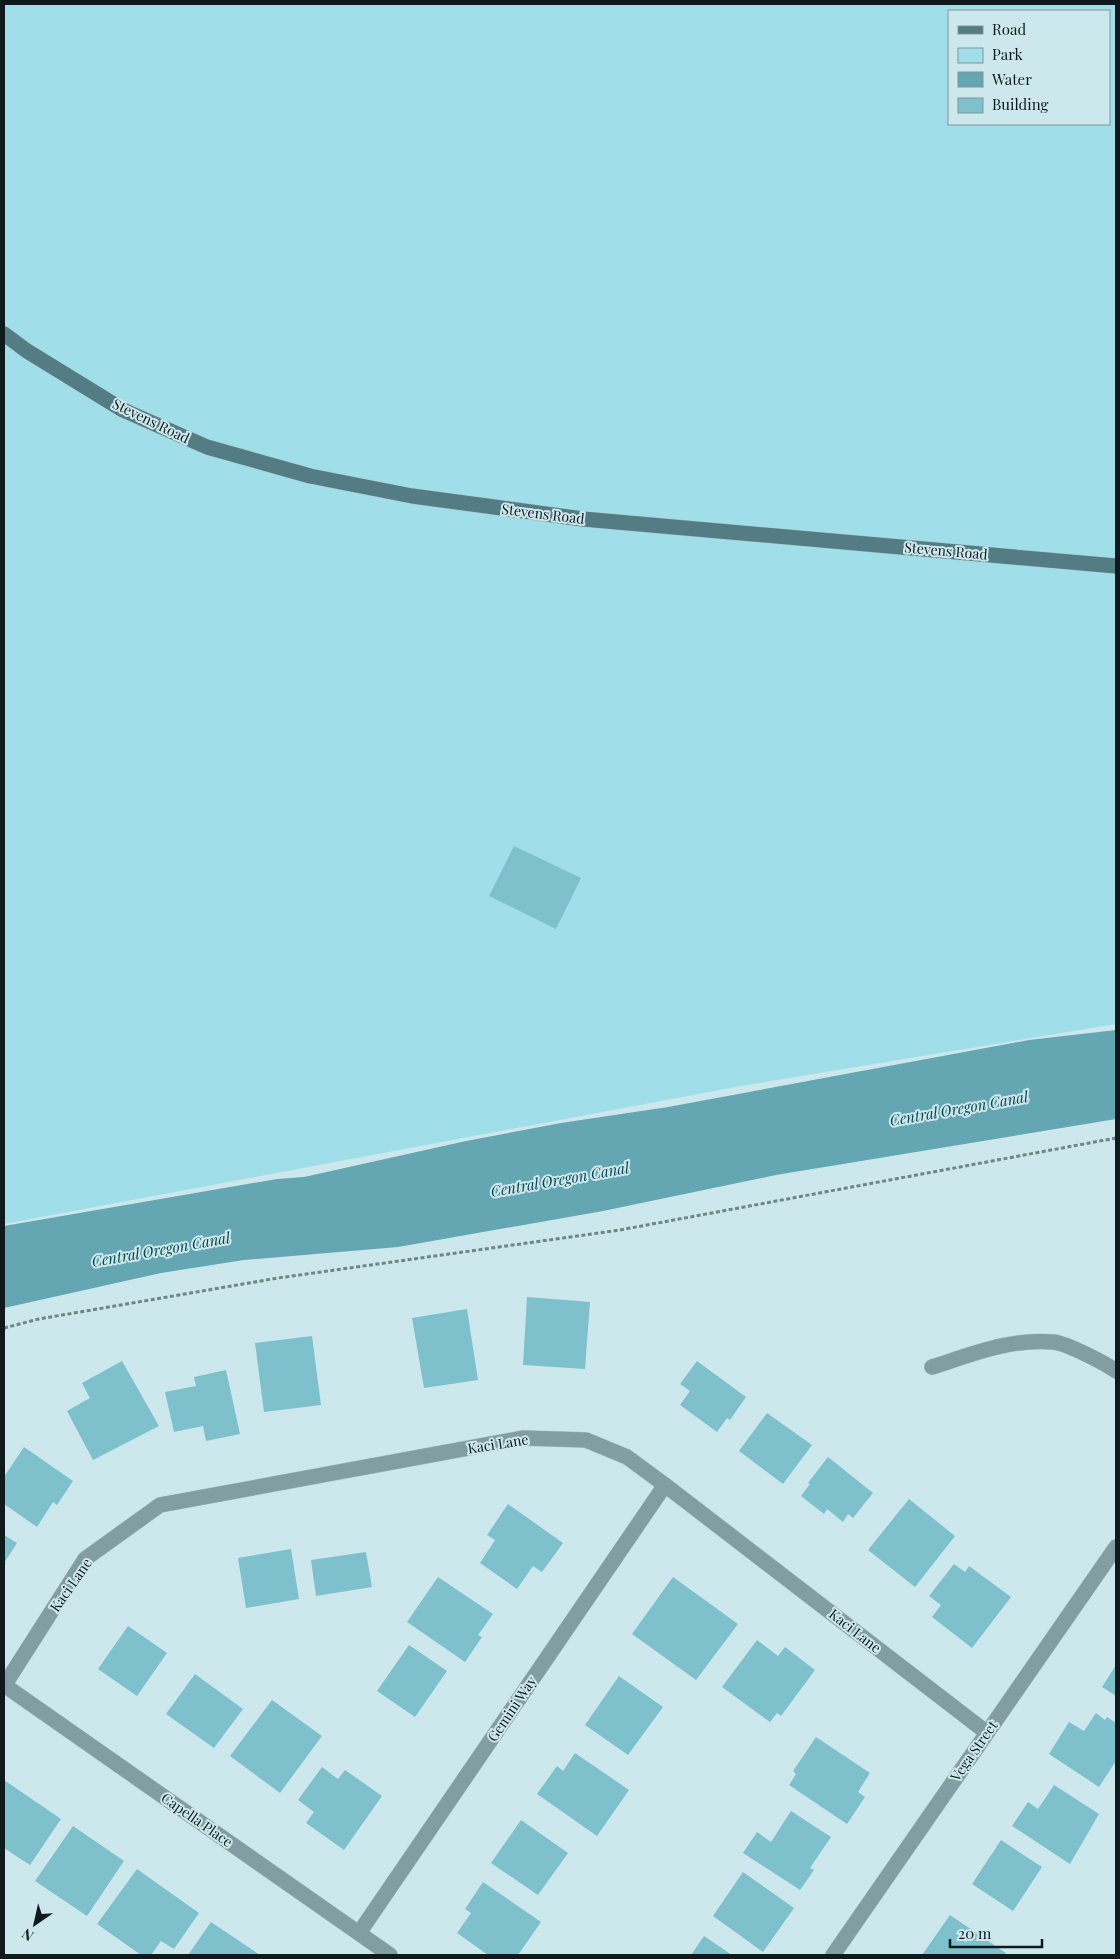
<svg xmlns="http://www.w3.org/2000/svg" width="1120" height="1959" viewBox="0 0 1120 1959" font-family="'Playfair Display',serif">
<rect width="100%" height="100%" fill="#cde8ed"/>
<!-- green -->
<path fill="#a0dee9" fill-rule="evenodd" d="M4,4h1112v1020l-375,62 -737,138zM949,11h160v113h-160z"/>
<!-- water -->
<path fill="#64a7b2" d="M1116,1030v89l-340,56 -173,36 -205,36 -154,13 -83,13 -157,35v-82l273,-47 27,-2 162,-36 95,-18 107,-16 361,-67z"/>
<!-- building -->
<g fill="#7ec1cd">
<path d="M514,846l67,32 -25,51 -67,-33z"/>
<path d="M527,1297l63,5 -5,67 -62,-4z"/>
<path d="M467,1309l11,71 -54,8 -12,-70z"/>
<path d="M312,1336l9,69 -57,7 -9,-69z"/>
<path d="M122,1361l37,65 -66,34 -26,-49 23,-13 -8,-15z"/>
<path d="M697,1361l49,36 -16,23 -3,-2 -10,14 -37,-27 10,-14 -10,-7z"/>
<path d="M226,1370l14,64 -34,7 -3,-15 -29,6 -9,-40 31,-6 -2,-9z"/>
<path d="M767,1413l45,32 -29,39 -44,-33z"/>
<path d="M24,1447l49,34 -16,24 -4,-3 -16,25 -33,-23v-27z"/>
<path d="M828,1457l45,36 -20,25 -5,-4 -5,8 -16,-13 -3,5 -23,-18 9,-12 -2,-1z"/>
<path d="M909,1499l46,37 -40,51 -47,-37z"/>
<path d="M508,1504l55,39 -21,29 -9,-6 -16,23 -37,-26 15,-23 -8,-5z"/>
<path d="M4,1535l13,8 -13,20z"/>
<path d="M291,1549l8,50 -53,9 -8,-50z"/>
<path d="M366,1552l6,35 -56,9 -5,-36z"/>
<path d="M954,1564l11,8 4,-6 42,31 -39,51 -40,-31 9,-12 -12,-9z"/>
<path d="M438,1577l55,37 -15,21 4,2 -17,25 -58,-40z"/>
<path d="M673,1577l65,47 -42,56 -64,-46z"/>
<path d="M128,1626l39,27 -30,43 -39,-27z"/>
<path d="M757,1640l21,16 7,-9 30,23 -34,46 -4,-3 -7,9 -48,-35z"/>
<path d="M409,1645l38,26 -32,46 -38,-26z"/>
<path d="M1116,1665v31l-14,-9z"/>
<path d="M195,1674l48,35 -29,39 -48,-34z"/>
<path d="M619,1676l44,31 -35,48 -43,-30z"/>
<path d="M272,1700l50,36 -42,57 -50,-37z"/>
<path d="M1096,1713l9,7 2,-3 9,6v38l-17,26 -50,-33 20,-32 15,9z"/>
<path d="M816,1737l54,36 -12,19 7,5 -18,27 -58,-39 7,-11 -3,-3z"/>
<path d="M575,1753l54,37 -32,46 -60,-42 20,-28 6,5z"/>
<path d="M322,1767l16,12 7,-9 37,26 -38,54 -38,-27 8,-11 -16,-12z"/>
<path d="M4,1780l57,39 -31,46 -26,-17z"/>
<path d="M1054,1785l45,29 -29,50 -58,-38 16,-24 10,7z"/>
<path d="M791,1811l40,26 -21,31 4,2 -14,20 -57,-37 14,-21 14,10z"/>
<path d="M521,1820l47,33 -30,42 -47,-32z"/>
<path d="M73,1826l51,35 -37,55 -52,-35z"/>
<path d="M1001,1840l41,27 -29,44 -41,-27z"/>
<path d="M137,1869l62,44 -25,36 -13,-8 -10,14h-10l-44,-31z"/>
<path d="M743,1872l51,36 -31,44 -50,-36z"/>
<path d="M483,1882l58,40 -23,33h-30l-31,-22 14,-20 -6,-4z"/>
<path d="M950,1915l56,38 -2,2h-82z"/>
<path d="M211,1922l49,33h-72z"/>
<path d="M704,1936l28,19h-41z"/>
</g>
<g fill="none" stroke-linecap="round" stroke-linejoin="round">
<defs>
<g id="street">
<path d="M932,1367c38,-12 79,-29 121,-25 13,1 52,21 63,29"/>
<path d="M4,1685l386,270"/>
<path d="M4,1686l81,-127 75,-54 363,-67 63,2 41,17 38,28 321,247"/>
<path d="M359,1933l306,-448"/>
<path d="M833,1955l283,-408"/>
</g>
<path id="secondary" d="M4,334l23,17 96,59 84,37 103,29 102,20 171,23 533,47"/>
</defs>
<!-- street casing -->
<use href="#street" stroke="#abc3c7" stroke-width="16"/>
<!-- secondary casing -->
<use href="#secondary" stroke="#abc3c7" stroke-width="16"/>
<!-- path -->
<path stroke="#718487" stroke-width="3" stroke-dasharray="4 2.5" stroke-linecap="butt" d="M4,1328l35,-9 239,-41 342,-48 496,-92"/>
<!-- street -->
<use href="#street" stroke="#829ea3" stroke-width="15"/>
<!-- secondary -->
<use href="#secondary" stroke="#537c84" stroke-width="15"/>
</g>
<g text-anchor="middle" stroke-width="4" stroke-linejoin="round" paint-order="stroke">
<!-- street labels -->
<g font-size="14" fill="#101a1c" stroke="#cde8ed">
<text transform="translate(151 421) rotate(26)" y="5">Stevens Road</text>
<text transform="translate(543 514) rotate(7)" y="5">Stevens Road</text>
<text transform="translate(946 551) rotate(5)" y="5">Stevens Road</text>
<text transform="translate(498 1444) rotate(-9)" y="5">Kaci Lane</text>
<text transform="translate(71 1585) rotate(-55)" y="5">Kaci Lane</text>
<text transform="translate(855 1631) rotate(38)" y="5">Kaci Lane</text>
<text transform="translate(512 1709) rotate(-56)" y="5">Gemini Way</text>
<text transform="translate(974 1751) rotate(-55)" y="5">Vega Street</text>
<text transform="translate(197 1820) rotate(35)" y="5">Capella Place</text>
</g>
<!-- water labels -->
<g font-size="15" font-style="italic" fill="#074750" stroke="#cde8ed">
<text transform="translate(959 1109) rotate(-10)" y="5">Central Oregon Canal</text>
<text transform="translate(560 1180) rotate(-10)" y="5">Central Oregon Canal</text>
<text transform="translate(161 1250) rotate(-10)" y="5">Central Oregon Canal</text>
</g>
</g>
<!-- border -->
<rect width="1120" height="1959" fill="none" stroke="#101a1c" stroke-width="10"/>
<!-- legend -->
<rect x="948" y="10" width="162" height="115" fill="#cde8ed" stroke="#819699"/>
<rect x="958" y="26" width="25" height="8" fill="#537c84" stroke="#819699"/>
<text x="992" y="35" font-size="15" fill="#101a1c">Road</text>
<rect x="958" y="48" width="25" height="15" fill="#a0dee9" stroke="#819699"/>
<text x="992" y="60" font-size="15" fill="#101a1c">Park</text>
<rect x="958" y="72" width="25" height="15" fill="#64a7b2" stroke="#819699"/>
<text x="992" y="85" font-size="15" fill="#101a1c">Water</text>
<rect x="958" y="98" width="25" height="15" fill="#7ec1cd" stroke="#819699"/>
<text x="992" y="110" font-size="15" fill="#101a1c">Building</text>
<!-- north arrow -->
<g transform="translate(35 1924) rotate(214)" stroke="#cde8ed" stroke-width="4" paint-order="stroke">
<path d="M0-4L9 19L0 12L-9 19Z" fill="#101a1c"/>
<text y="-8" font-size="14" font-weight="bold" text-anchor="middle" fill="#101a1c">N</text>
</g>
<!-- scale -->
<path d="M950 1939v8h92v-8" fill="none" stroke="#101a1c" stroke-width="2.5"/>
<text x="958" y="1939" font-size="15" fill="#101a1c" stroke="#cde8ed" stroke-width="4" paint-order="stroke">20 m</text>
</svg>
